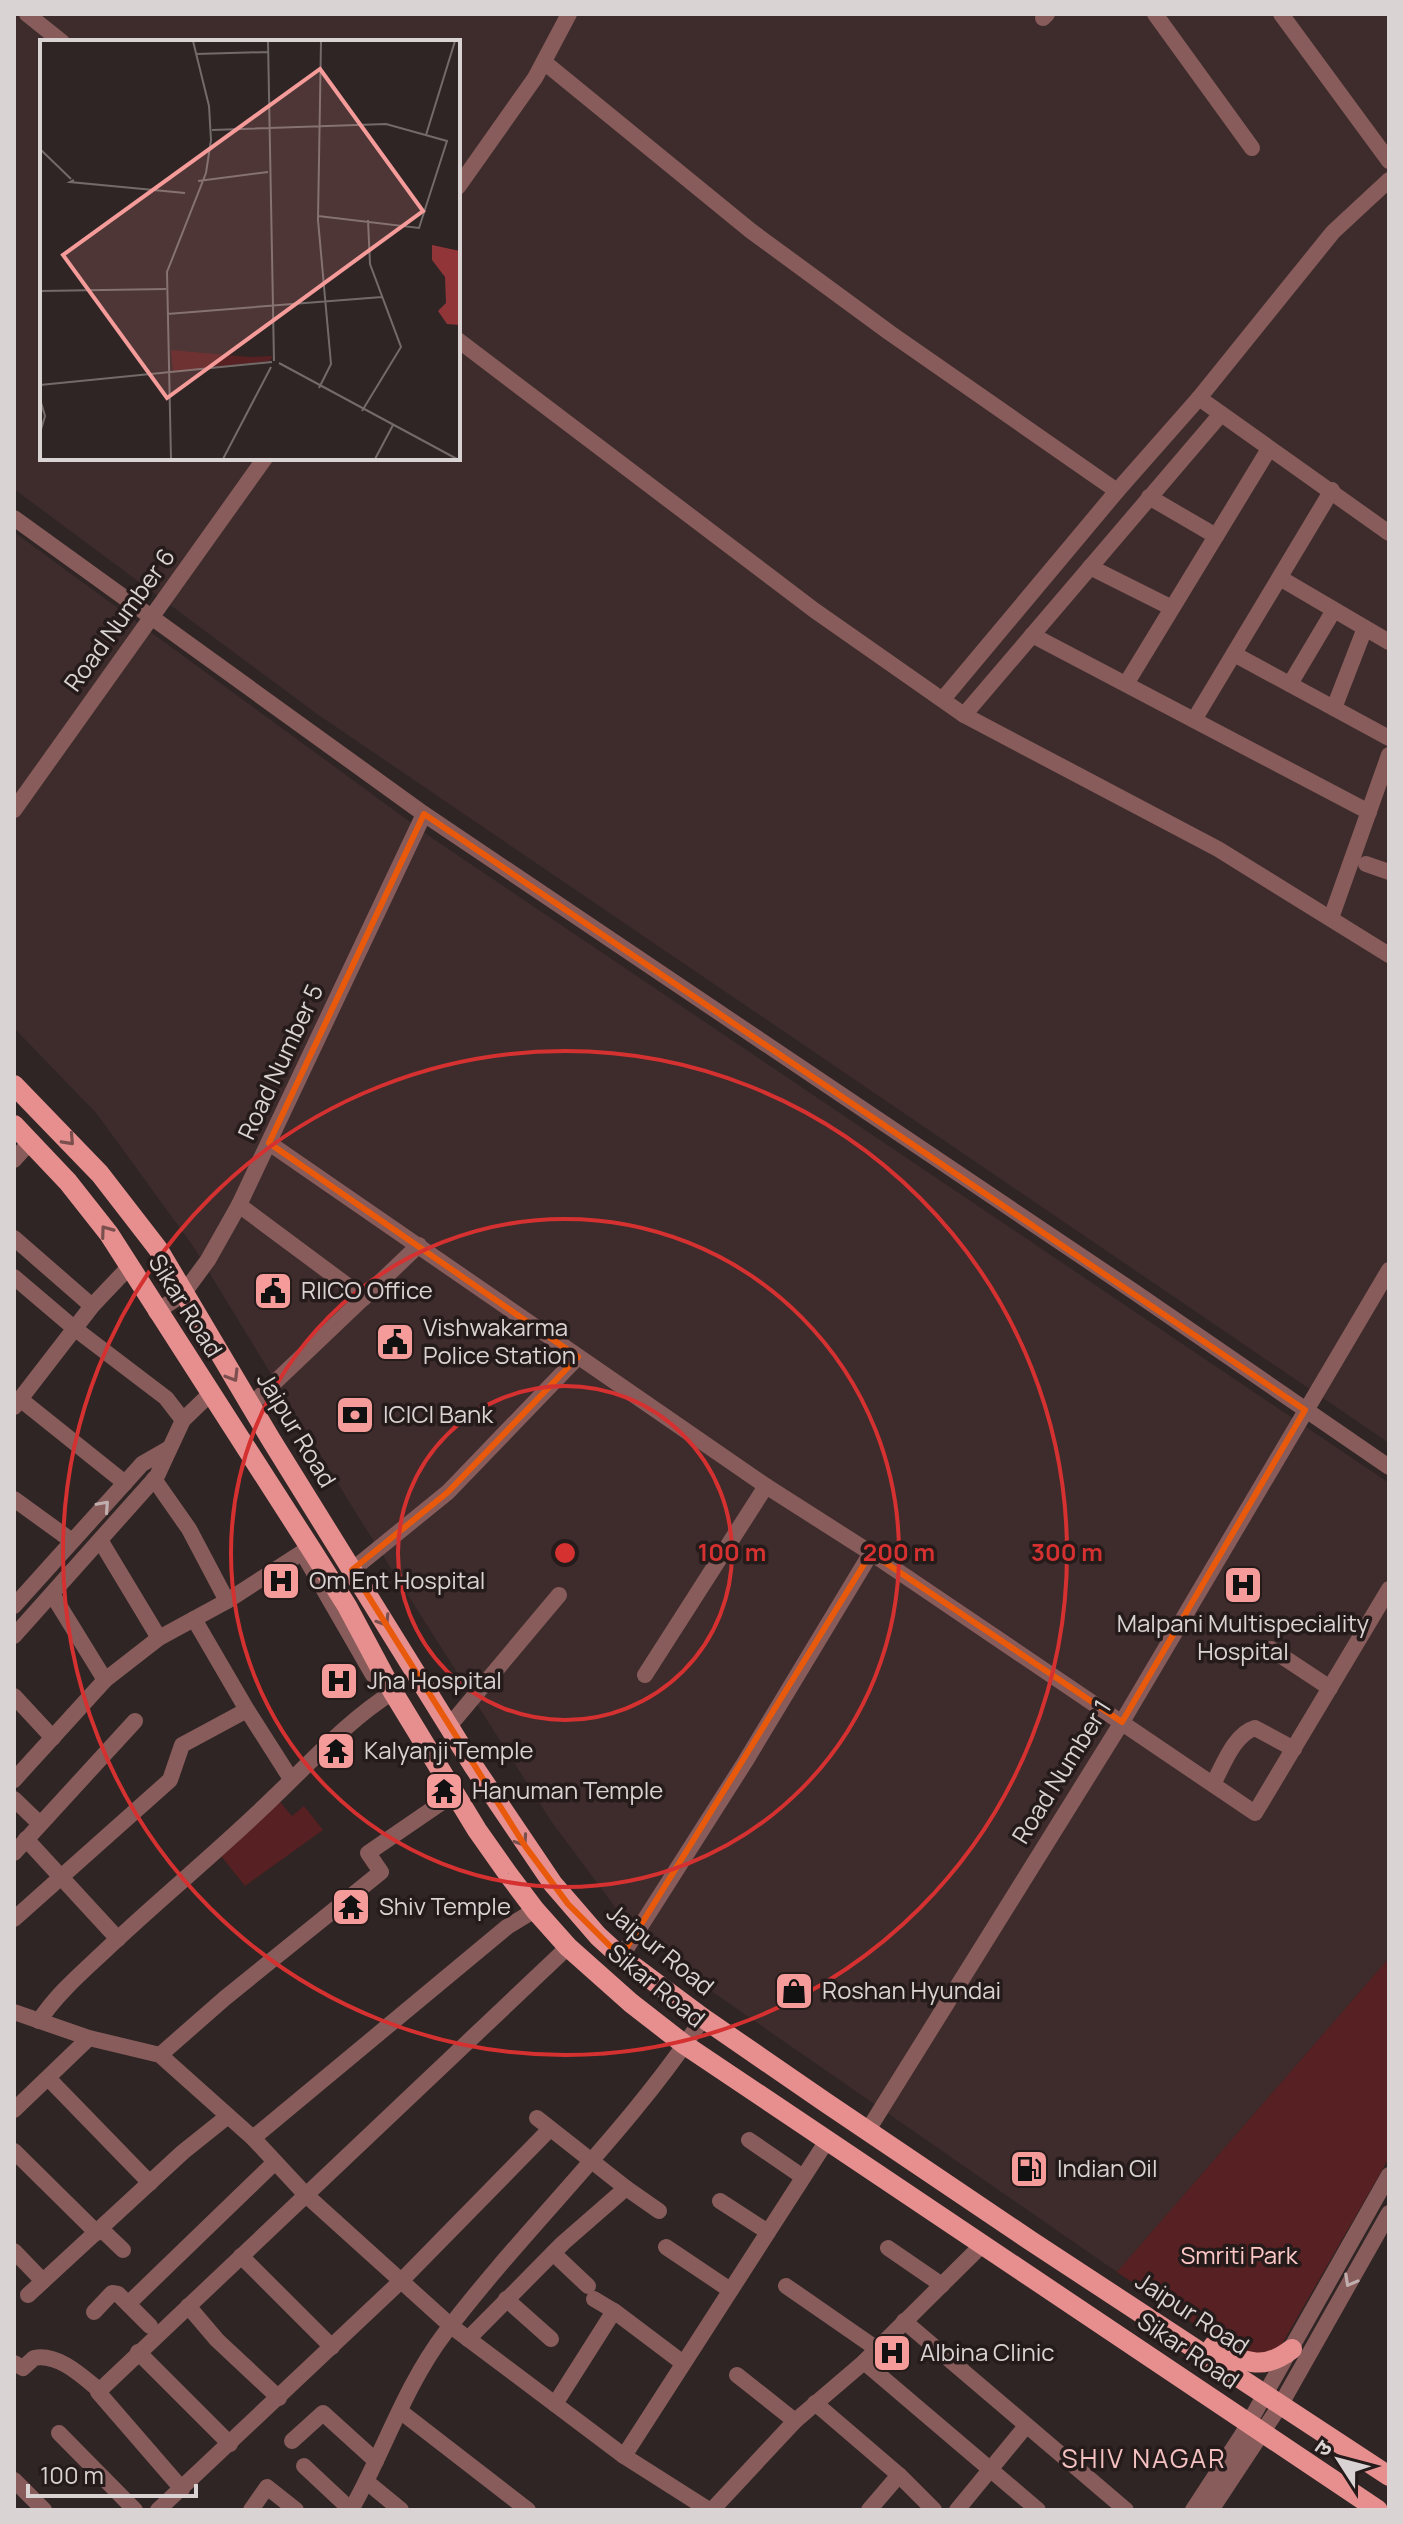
<svg xmlns="http://www.w3.org/2000/svg" width="1403" height="2524" viewBox="0 0 1403 2524" font-family="Manrope,'Noto Sans Devanagari',sans-serif">
<rect width="100%" height="100%" fill="#2f2524"/>
<!-- built -->
<g fill="#3e2c2c" fill-rule="evenodd">
<path d="M14,14h1375v1429l-1072,-729 -303,-225zM42,42h416v416h-416z"/>
<path d="M14,532l418,306 957,645v475l-272,314 -416,-288 -77,-65 -73,-98 -195,-308 -163,-267 -96,-132 -83,-86z"/>
</g>
<!-- green -->
<g fill="#572022">
<path d="M275,1796l17,20 12,-10 19,24 -78,56 -27,-34z"/>
<path d="M1389,1958v200l-115,200 -38,-6 -119,-80z"/>
</g>
<g fill="none" stroke-linecap="round" stroke-linejoin="round">
<!-- minor -->
<g stroke="#875c5b" stroke-width="16">
<path d="M27,14l35,28"/>
<path d="M1155,14l97,134"/>
<path d="M1281,14l108,147"/>
<path d="M1043,18l4,-4"/>
<path d="M544,62l207,169 139,102 227,158"/>
<path d="M458,187l77,-109 34,-64"/>
<path d="M458,340l356,270 150,105 254,134 171,106"/>
<path d="M1199,398l190,135"/>
<path d="M1149,497l67,39"/>
<path d="M14,518l410,296 709,477 256,176"/>
<path d="M1090,567l82,41"/>
<path d="M1280,578l109,64"/>
<path d="M1032,635l337,177"/>
<path d="M1234,654l155,84"/>
<path d="M1126,684l143,-235"/>
<path d="M1290,684l44,-74"/>
<path d="M943,699l174,-208 82,-93 134,-166 56,-52"/>
<path d="M1334,708l31,-80"/>
<path d="M964,715l257,-301"/>
<path d="M1194,720l138,-230"/>
<path d="M14,810l251,-352"/>
<path d="M1366,864l23,8"/>
<path d="M1331,918l58,-163"/>
<path d="M269,1143l497,343 105,67 384,260 134,-224"/>
<path d="M14,1160l17,-19"/>
<path d="M239,1205l125,93"/>
<path d="M14,1238l78,68"/>
<path d="M14,1277l60,51 92,70 17,22"/>
<path d="M156,1312l27,-18 25,-34 31,-55 185,-391"/>
<path d="M20,1399l105,84"/>
<path d="M251,1405l168,-160"/>
<path d="M14,1407l78,-101 37,-39"/>
<path d="M154,1479l35,50 38,72"/>
<path d="M14,1499l58,42"/>
<path d="M100,1540l59,98"/>
<path d="M305,1557l68,118"/>
<path d="M352,1570l96,-78 130,-135"/>
<path d="M52,1594l53,86"/>
<path d="M14,1606l128,-142 26,-15"/>
<path d="M194,1619l53,91"/>
<path d="M14,1636l143,-160 26,-56 27,-26"/>
<path d="M1271,1649l59,39"/>
<path d="M645,1675l121,-189"/>
<path d="M14,1696l39,42"/>
<path d="M450,1725l109,-130"/>
<path d="M14,1780l91,-100 54,-42 68,-37 82,-53"/>
<path d="M1213,1784c10,-18 21,-50 42,-56l39,21"/>
<path d="M14,1799l26,25"/>
<path d="M26,1839l92,100"/>
<path d="M14,1853l121,-132"/>
<path d="M14,1919l156,-139 12,-35 65,-35 44,69"/>
<path d="M621,1957l124,-195 126,-209"/>
<path d="M14,2012l75,26 71,17 93,83 53,57 145,131 173,130 85,54"/>
<path d="M39,2021c19,-29 46,-51 71,-75 54,-51 111,-97 164,-149 38,-36 74,-77 119,-105"/>
<path d="M160,2055l65,-57 156,-126 -13,-19 73,-50 16,-6"/>
<path d="M48,2078l102,105"/>
<path d="M14,2110l75,-72"/>
<path d="M868,2130l254,-408 267,-452"/>
<path d="M253,2138l254,-211 28,-17"/>
<path d="M749,2140l54,37"/>
<path d="M14,2151l83,82"/>
<path d="M626,2188l33,23"/>
<path d="M720,2201l48,31"/>
<path d="M101,2229l22,21"/>
<path d="M666,2247l64,43"/>
<path d="M888,2248l54,37"/>
<path d="M14,2251l29,30"/>
<path d="M553,2253l35,33"/>
<path d="M241,2256l91,91"/>
<path d="M786,2286l91,63"/>
<path d="M28,2295l155,-143 45,-36"/>
<path d="M506,2299l45,40"/>
<path d="M594,2299l20,12"/>
<path d="M188,2306l29,34 62,58"/>
<path d="M94,2312l18,-19 6,1 10,10"/>
<path d="M904,2321l222,189"/>
<path d="M150,2326l-22,-22 147,-142"/>
<path d="M468,2339l95,-96 63,-55 -89,-70"/>
<path d="M138,2352l92,92"/>
<path d="M864,2362l174,148"/>
<path d="M14,2363l9,5 11,-10c24,-5 48,18 65,32"/>
<path d="M737,2375l58,46"/>
<path d="M815,2403l84,72 35,35"/>
<path d="M555,2404l59,-93 69,52"/>
<path d="M400,2411l128,99"/>
<path d="M59,2433l76,77"/>
<path d="M292,2441l31,-28 53,48"/>
<path d="M624,2456l204,-317"/>
<path d="M304,2466l47,44"/>
<path d="M14,2480l30,30"/>
<path d="M367,2482l34,28"/>
<path d="M182,2489l-84,-97 470,-445"/>
<path d="M158,2510l244,-230 148,-151"/>
<path d="M251,2510l16,-23 29,23"/>
<path d="M351,2510c33,-58 53,-123 94,-177 82,-108 183,-201 258,-315"/>
<path d="M712,2510l83,-89 69,-59 119,-118"/>
<path d="M869,2510l30,-35"/>
<path d="M957,2510l69,-84"/>
<path d="M1193,2510l49,-75 147,-260"/>
<path d="M1211,2510l70,-106 108,-191"/>
</g>
<!-- major -->
<g stroke="#e68f8e" stroke-width="20">
<path d="M14,1085l86,89 58,75 112,189 204,329 79,117 45,52 23,21 82,61 122,84 206,139 358,235"/>
<path d="M14,1125l54,57 41,52 204,318 34,54 46,86 84,138 31,44 27,36 33,37 63,56 54,42 693,465"/>
<path d="M1213,2346c31,15 48,27 79,3"/>
</g>
</g>
<!-- one-way arrows -->
<defs><path id="oneway-chevron" d="M-2-3.5L2.5 0L-2 3.5" fill="none" stroke-width="1.6" stroke-linecap="round" stroke-linejoin="round" transform="scale(2)"/></defs>
<g stroke="#7c4f4f">
<use href="#oneway-chevron" transform="translate(69 1140) rotate(47)"/>
<use href="#oneway-chevron" transform="translate(106 1231) rotate(-126)"/>
<use href="#oneway-chevron" transform="translate(233 1376) rotate(59)"/>
<use href="#oneway-chevron" transform="translate(384 1621) rotate(58)"/>
<use href="#oneway-chevron" transform="translate(522 1841) rotate(56)"/>
</g>
<g stroke="#c1afaf">
<use href="#oneway-chevron" transform="translate(104 1506) rotate(-48)"/>
<use href="#oneway-chevron" transform="translate(1350 2281) rotate(119)"/>
</g>
<!-- marked area -->
<path fill="none" stroke="#e8590c" stroke-width="6" stroke-linejoin="round" d="M424,814l881,596 -183,312 -251,-169 -250,404 -53,-53 -43,-58 -173,-276 96,-78 130,-135 -309,-214z"/>
<!-- distance rings -->
<g fill="none" stroke="#d63131" stroke-width="4">
<circle cx="565" cy="1553" r="167"/>
<circle cx="565" cy="1553" r="334"/>
<circle cx="565" cy="1553" r="502"/>
</g>
<!-- icons -->
<defs>
<symbol id="civic-square" viewBox="-11 -11 22 22"><rect x="-9" y="-9" width="18" height="18" rx="4" fill="#f59b9a" stroke="#251b1b"/><path d="M-.6-6.5H3V-4.5H.6V-3L4-1V1h2V6H-6V1h2V-1L-.6-3ZM-1.2 2.5V6h2.4V2.5Z" fill="#111"/></symbol>
<symbol id="bank-square" viewBox="-11 -11 22 22"><rect x="-9" y="-9" width="18" height="18" rx="4" fill="#f59b9a" stroke="#251b1b"/><path d="M-6-4H6V4H-6ZM0-2.3a2.3 2.3 0 1 0 0 4.6a2.3 2.3 0 1 0 0-4.6Z" fill="#111"/></symbol>
<symbol id="hospital-square" viewBox="-11 -11 22 22"><rect x="-9" y="-9" width="18" height="18" rx="4" fill="#f59b9a" stroke="#251b1b"/><path d="M-5-5h3v3.5h4V-5h3V5h-3V1.5h-4V5h-3Z" fill="#111"/></symbol>
<symbol id="temple-square" viewBox="-11 -11 22 22"><rect x="-9" y="-9" width="18" height="18" rx="4" fill="#f59b9a" stroke="#251b1b"/><path d="M0-6L5-2H3V0L6.5 2.5H4V6H1.5V3h-3V6H-4V2.5H-6.5L-3 0V-2H-5Z" fill="#111"/></symbol>
<symbol id="shop-square" viewBox="-11 -11 22 22"><rect x="-9" y="-9" width="18" height="18" rx="4" fill="#f59b9a" stroke="#251b1b"/><path d="M-5-2.5h2.3a2.7 3.5 0 0 1 5.4 0H5L5.5 6h-11ZM-1.5-2.5h3a1.5 2.3 0 0 0-3 0Z" fill="#111"/></symbol>
<symbol id="fuel-square" viewBox="-11 -11 22 22"><rect x="-9" y="-9" width="18" height="18" rx="4" fill="#f59b9a" stroke="#251b1b"/><path d="M-5.5-6h7V0h2V4h1.3V-2.5L3-4.5l.8-.8L6-3V5H2.5V1h-1V6h-7ZM-4.2-4.7v3.2H.2V-4.7Z" fill="#111"/></symbol>
</defs>
<g fill-rule="evenodd">
<use href="#civic-square" x="251" y="1269" width="44" height="44"/>
<use href="#civic-square" x="373" y="1320" width="44" height="44"/>
<use href="#bank-square" x="333" y="1393" width="44" height="44"/>
<use href="#hospital-square" x="259" y="1559" width="44" height="44"/>
<use href="#hospital-square" x="1221" y="1563" width="44" height="44"/>
<use href="#hospital-square" x="317" y="1659" width="44" height="44"/>
<use href="#temple-square" x="314" y="1729" width="44" height="44"/>
<use href="#temple-square" x="422" y="1769" width="44" height="44"/>
<use href="#temple-square" x="329" y="1885" width="44" height="44"/>
<use href="#shop-square" x="772" y="1969" width="44" height="44"/>
<use href="#fuel-square" x="1007" y="2147" width="44" height="44"/>
<use href="#hospital-square" x="870" y="2331" width="44" height="44"/>
</g>
<g text-anchor="middle" stroke-width="7" stroke-linejoin="round" paint-order="stroke">
<!-- street labels -->
<g font-size="24" fill="#dad3d3" stroke="#251b1b">
<text transform="translate(120 620) rotate(-54)" y="8">Road Number 6</text>
<text transform="translate(281 1062) rotate(-65)" y="8">Road Number 5</text>
<text transform="translate(185 1306) rotate(58)" y="8">Sikar Road</text>
<text transform="translate(296 1430) rotate(59)" y="8">Jaipur Road</text>
<text transform="translate(1062 1772) rotate(-58)" y="8">Road Number 1</text>
<text transform="translate(660 1950) rotate(39)" y="8">Jaipur Road</text>
<text transform="translate(656 1986) rotate(39)" y="8">Sikar Road</text>
<text transform="translate(1192 2314) rotate(33)" y="8">Jaipur Road</text>
<text transform="translate(1188 2351) rotate(34)" y="8">Sikar Road</text>
</g>
<!-- poi labels -->
<g font-size="24" fill="#dad3d3" stroke="#251b1b" text-anchor="start">
<text x="301" y="1299">RIICO Office</text>
<text x="423" y="1336">Vishwakarma<tspan x="423" dy="28">Police Station</tspan></text>
<text x="383" y="1423">ICICI Bank</text>
<text x="309" y="1589">Om Ent Hospital</text>
<text x="1243" y="1632" text-anchor="middle">Malpani Multispeciality<tspan x="1243" dy="28">Hospital</tspan></text>
<text x="367" y="1689">Jha Hospital</text>
<text x="364" y="1759">Kalyanji Temple</text>
<text x="472" y="1799">Hanuman Temple</text>
<text x="379" y="1915">Shiv Temple</text>
<text x="822" y="1999">Roshan Hyundai</text>
<text x="1057" y="2177">Indian Oil</text>
<text x="920" y="2361">Albina Clinic</text>
</g>
<!-- park labels -->
<g font-size="24" fill="#ffc9c7" stroke="#251b1b">
<text x="1239" y="2264">Smriti Park</text>
</g>
<!-- neighbourhood labels -->
<g font-size="26" letter-spacing="2" fill="#f5c1c0" stroke="#251b1b">
<text x="1144" y="2468">SHIV NAGAR</text>
</g>
</g>
<!-- overview -->
<g transform="translate(40 40)">
<rect width="420" height="420" fill="#2f2524"/>
<path d="M131,310l79,7 23,-1 -3,5 -97,11z" fill="#572022"/>
<path d="M392,205l28,6v74l-13,-1 -9,-13 8,-8 -1,-26 -13,-17z" fill="#913539"/>
<path fill="none" stroke="#736b6a" stroke-width="2" d="M228,1l6,320M156,14l72,-2M172,90l174,-6 61,17 -28,87 -101,-12M386,95l29,-94M0,109l31,30M34,140l-4,2 115,11M158,141l70,-9M0,251l126,-2M127,274l215,-17M239,323l178,96M0,345l232,-23M279,348l12,-24 -13,-144 3,-179M0,359l5,17 -5,17M322,371l39,-64 -31,-83 -2,-44M131,419l-4,-187 39,-99 5,-33 -2,-34 -16,-65M183,419l48,-92M335,419l18,-34"/>
<path fill="#f59b9a" fill-opacity="0.15" stroke="#f59b9a" stroke-width="4" d="M280,29l103,142 -256,187 -104,-143z"/>
<rect width="420" height="420" fill="none" stroke="#dad3d3" stroke-width="4"/>
</g>
<circle cx="565" cy="1553" r="12" fill="#d63131" stroke="#251b1b" stroke-width="4"/>
<g font-size="24" text-anchor="middle" font-weight="bold" fill="#d63131" stroke="#251b1b" stroke-width="7" stroke-linejoin="round" paint-order="stroke">
<text x="732" y="1561">100 m</text>
<text x="899" y="1561">200 m</text>
<text x="1067" y="1561">300 m</text>
</g>
<!-- border -->
<rect width="1403" height="2524" fill="none" stroke="#dad3d3" stroke-width="32"/>
<!-- north arrow -->
<g transform="translate(1339 2460) rotate(306)" stroke="#251b1b" stroke-width="6" paint-order="stroke">
<path d="M0-6L14 30L0 20L-14 30Z" fill="#dad3d3"/>
<text y="-12" font-size="22" font-weight="bold" text-anchor="middle" fill="#dad3d3">उ</text>
</g>
<!-- scale -->
<path d="M28 2484v12h168v-12" fill="none" stroke="#dad3d3" stroke-width="4"/>
<text x="40" y="2484" font-size="24" fill="#dad3d3" stroke="#251b1b" stroke-width="6" paint-order="stroke">100 m</text>
</svg>
